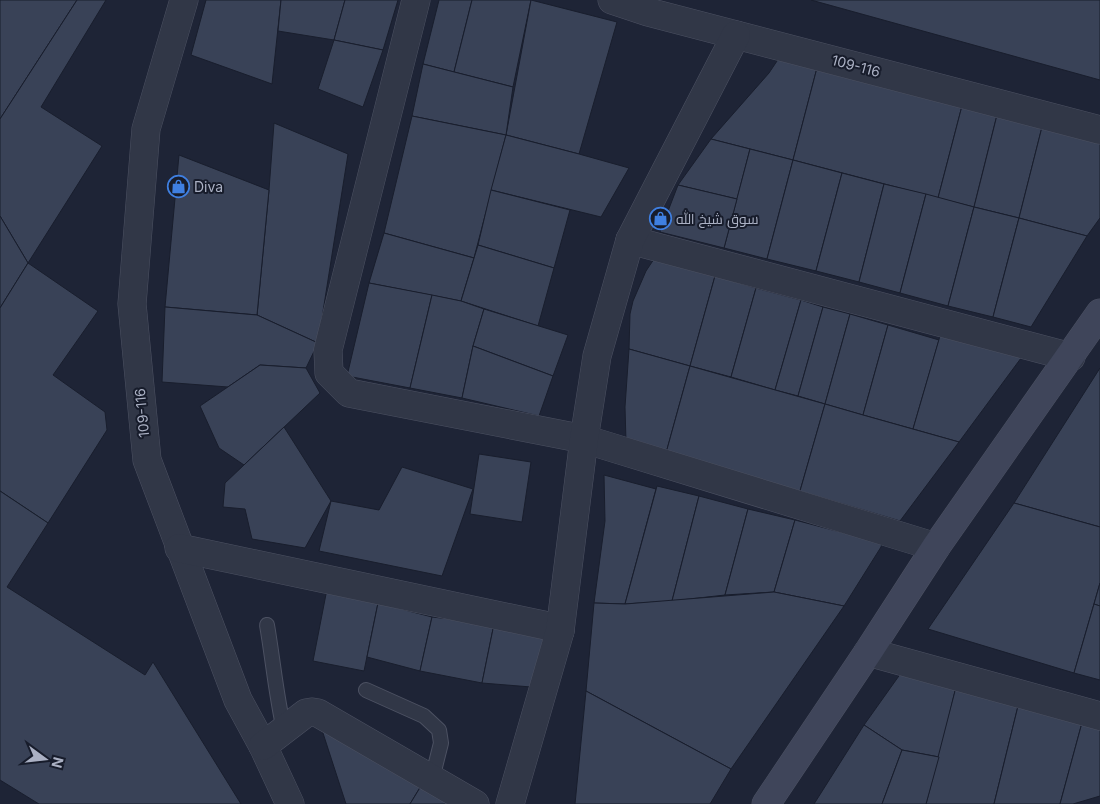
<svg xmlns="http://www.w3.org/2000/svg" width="1100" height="804" viewBox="0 0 1100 804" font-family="Inter,Cairo,sans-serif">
<rect width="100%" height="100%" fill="#1e2436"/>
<!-- building -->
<g fill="#394257" stroke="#191e2d">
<path d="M0,0h77l-77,119z"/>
<path d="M77,0h29l-65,107 61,39 -74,117 -28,-47v-97z"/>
<path d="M206,0h75l-9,84 -81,-29z"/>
<path d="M281,0h64l-11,40 -56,-9z"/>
<path d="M345,0h53l-15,50 -49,-10z"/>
<path d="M439,0h33l-18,72 -31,-8z"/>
<path d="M472,0h59l-18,87 -59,-15z"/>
<path d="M531,0l86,22 -38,132 -73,-19z"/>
<path d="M811,0h289v80z"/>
<path d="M334,40l49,10 -20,57 -45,-18z"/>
<path d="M781,55l37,9 -25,96 -82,-21 58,-66z"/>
<path d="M423,64l90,23 -7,48 -94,-19z"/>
<path d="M818,64l145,38 -25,96 -145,-38z"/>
<path d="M963,102l35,9 -24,96 -36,-9z"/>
<path d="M998,111l45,12 -24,95 -45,-11z"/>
<path d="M412,116l94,19 -32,123 -90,-25z"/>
<path d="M274,123l74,31 -30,189 -61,-28 12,-125z"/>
<path d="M1043,123l57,15v80l-13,18 -68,-18z"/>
<path d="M506,135l73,19 50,14 -28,49 -110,-27z"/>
<path d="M711,139l39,10 -13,50 -59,-14z"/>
<path d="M750,149l43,11 -26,99 -43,-11z"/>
<path d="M179,155l90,35 -12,125 -92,-8z"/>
<path d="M793,160l49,13 -26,98 -49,-12z"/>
<path d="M842,173l42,11 -25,98 -43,-11z"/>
<path d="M884,184l42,10 -26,99 -41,-11z"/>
<path d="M678,185l59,14 -13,49 -64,-16z"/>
<path d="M491,190l79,20 -16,58 -76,-23z"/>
<path d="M926,194l48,13 -26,99 -48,-13z"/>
<path d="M974,207l45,11 -26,99 -45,-11z"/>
<path d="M0,216l28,47 -28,45z"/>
<path d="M1019,218l68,18 -56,91 -38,-10z"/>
<path d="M384,233l90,25 -13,43 -92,-18z"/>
<path d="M478,245l76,23 -16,58 -77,-25z"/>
<path d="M654,259l61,17 -25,90 -61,-17 1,-35 3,-13 13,-30z"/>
<path d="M28,263l70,48 -45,64 52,37 2,18 -59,93 -48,-32v-183z"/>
<path d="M715,276l41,12 -25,89 -41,-11z"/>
<path d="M369,283l63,12 -22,93 -63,-12z"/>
<path d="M756,288l45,12 -26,90 -44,-13z"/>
<path d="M432,295l29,6 23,8 -11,37 -11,52 -52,-10z"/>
<path d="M801,300l22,7 -25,89 -23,-6z"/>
<path d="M165,307l92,8 61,28 -12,25 -46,-3 -32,22 -66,-5z"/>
<path d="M823,307l27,7 -25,90 -27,-8z"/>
<path d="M484,309l84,26 -15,41 -80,-30z"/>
<path d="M850,314l38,11 -25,90 -38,-11z"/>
<path d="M888,325l51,15 -26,89 -50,-14z"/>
<path d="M942,329l85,21 -68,92 -46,-13z"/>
<path d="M473,346l80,30 -14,40 -77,-18z"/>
<path d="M629,349l61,17 -24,87 -40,-11 -1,-35z"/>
<path d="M260,365l46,3 14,25 -76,72 -25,-17 -19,-42z"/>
<path d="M690,366l135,38 -25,87 -134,-38z"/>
<path d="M1100,368v159l-86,-24z"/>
<path d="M825,404l38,11 96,27 -59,79 -100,-30z"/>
<path d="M284,427l47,74 -26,47 -53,-9 -7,-30 -22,-2 2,-24z"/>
<path d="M479,454l52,8 -9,60 -52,-8z"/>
<path d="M402,467l71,22 -31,87 -123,-25 12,-50 48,9z"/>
<path d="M604,475l52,14 -31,115 -31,-1 11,-82z"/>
<path d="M657,486l42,10 -27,105 -47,3z"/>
<path d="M0,491l48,32 -41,64 138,88 8,-13 88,142h-202l-39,-24z"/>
<path d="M699,496l49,13 -23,86 -53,6z"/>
<path d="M1014,503l86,24v56l-26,90 -146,-44z"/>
<path d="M748,509l47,11 -21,72 -49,3z"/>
<path d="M795,520l87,23 -1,4 -37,59 -70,-14z"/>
<path d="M1100,583v23l-6,-2z"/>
<path d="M327,589l51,14 -14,68 -51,-10z"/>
<path d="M774,592l70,14 -113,163 -145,-78 8,-88 31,1z"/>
<path d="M378,603l54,14 -12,54 -53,-14z"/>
<path d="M1094,604l6,2v74l-26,-7z"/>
<path d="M432,617l62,7 -12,59 -62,-12z"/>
<path d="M494,624l51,10 -14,53 -49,-4z"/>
<path d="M901,673l55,14 -17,70 -37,-7 -38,-25z"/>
<path d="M956,687l63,15 -25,102h-68z"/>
<path d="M586,691l145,78 -21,35h-135z"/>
<path d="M1019,702l64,17 -23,85h-66z"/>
<path d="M1083,719l17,4v73l-27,8h-13z"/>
<path d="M864,725l38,25 -20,54h-68z"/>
<path d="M321,727l103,54 -14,23h-64z"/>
<path d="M902,750l37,7 -13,47h-44z"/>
<path d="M424,781l36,23h-50z"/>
</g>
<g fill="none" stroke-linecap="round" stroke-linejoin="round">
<defs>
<g id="lane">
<path d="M267,625c6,35 9,70 17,105"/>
<path d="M366,690l58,26 15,14 2,13 -9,36"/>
</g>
<g id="street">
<path d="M184,0l-38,129 -14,175 15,156 91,240 25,46 27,58"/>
<path d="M416,0l-88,350 1,23 20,20 235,46 352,108"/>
<path d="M612,0l36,12 452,118"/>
<path d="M630,240l441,117"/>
<path d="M179,548l369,78 12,5"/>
<path d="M868,652l232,64"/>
<path d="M263,746l43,-33 6,-1 6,1 157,91"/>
<path d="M510,804l50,-173 24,-192 13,-83 33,-116 106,-205"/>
</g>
<path id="secondary" d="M766,804l102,-152 68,-105 164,-234"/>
</defs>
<!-- lane casing -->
<use href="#lane" stroke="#4c5162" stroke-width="16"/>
<!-- street casing -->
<use href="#street" stroke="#4c5162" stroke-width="29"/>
<!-- secondary casing -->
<use href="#secondary" stroke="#4c5162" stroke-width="29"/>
<!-- lane -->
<use href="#lane" stroke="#313747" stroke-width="14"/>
<!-- street -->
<use href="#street" stroke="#313747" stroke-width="28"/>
<!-- secondary -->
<use href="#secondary" stroke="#3f455a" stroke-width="28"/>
</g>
<!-- icons -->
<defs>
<symbol id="shop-ring" viewBox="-11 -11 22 22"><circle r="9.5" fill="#171c2b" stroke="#3f7fe0" stroke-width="1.5"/><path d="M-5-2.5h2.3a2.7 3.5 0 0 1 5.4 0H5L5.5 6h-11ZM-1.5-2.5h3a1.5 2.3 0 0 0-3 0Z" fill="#3f7fe0"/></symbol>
</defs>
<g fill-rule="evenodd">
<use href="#shop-ring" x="166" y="174" width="25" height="25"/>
<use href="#shop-ring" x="648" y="206" width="25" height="25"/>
</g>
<g text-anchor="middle" stroke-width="4" stroke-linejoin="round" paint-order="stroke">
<!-- street labels -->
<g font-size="14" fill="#abb1c4" stroke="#171c2b">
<text transform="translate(856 66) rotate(15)" y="5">109-116</text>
<text transform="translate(142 413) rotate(-95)" y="5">109-116</text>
</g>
<!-- poi labels -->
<g font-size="14" fill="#abb1c4" stroke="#171c2b" text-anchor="start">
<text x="194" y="192">Diva</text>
<text x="676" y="224">سوق شيخ الله</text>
</g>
</g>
<!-- north arrow -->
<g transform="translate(45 759) rotate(105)" stroke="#171c2b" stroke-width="4" paint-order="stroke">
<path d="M0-4L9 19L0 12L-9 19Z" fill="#abb1c4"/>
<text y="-8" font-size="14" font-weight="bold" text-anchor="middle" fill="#abb1c4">N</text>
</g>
</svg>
